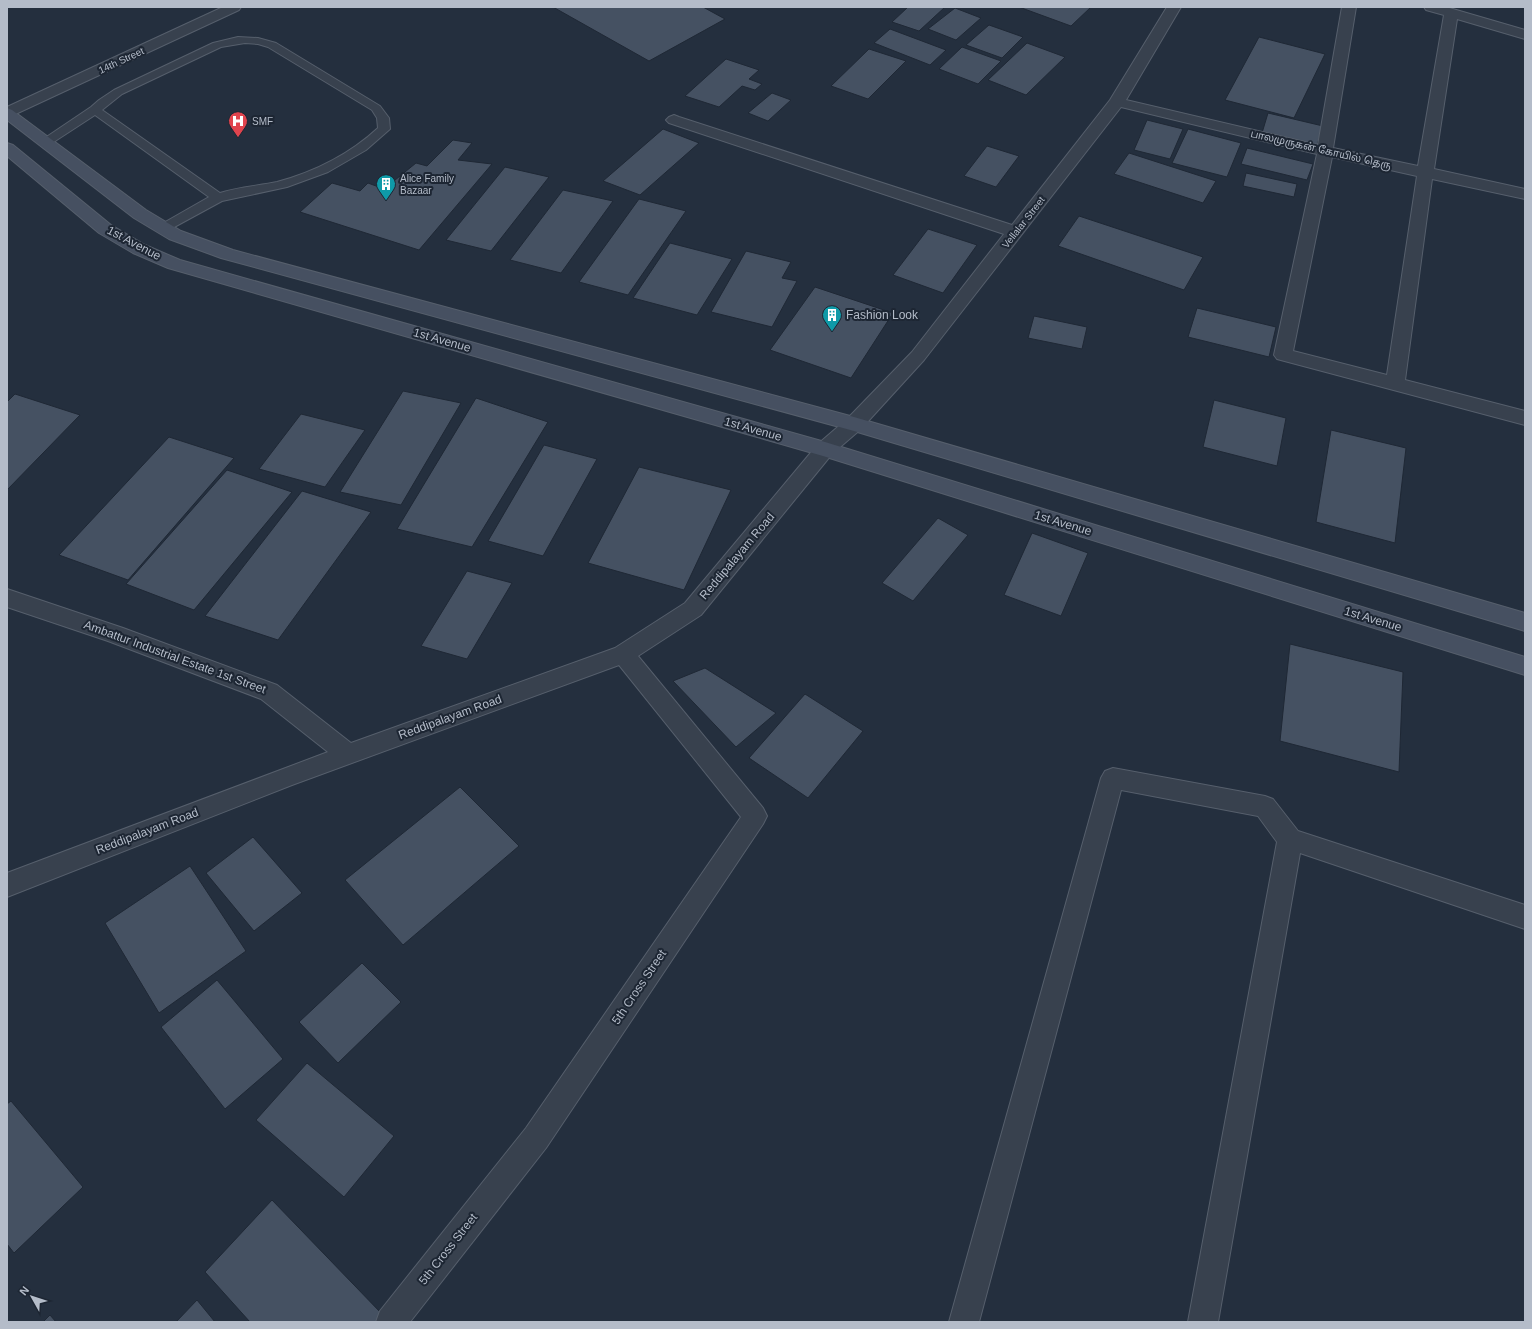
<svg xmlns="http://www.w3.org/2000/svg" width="1532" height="1329" viewBox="0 0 1532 1329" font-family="Helvetica,'Noto Sans Tamil',sans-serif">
<rect width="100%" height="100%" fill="#242f3e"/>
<!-- building -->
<g fill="#455162" stroke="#1f2835">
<path d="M553,7h150l22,12 -76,42z"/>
<path d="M908,7h37l-26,24 -27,-9z"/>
<path d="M1019,7h72l-20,19z"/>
<path d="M955,8l26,10 -25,22 -28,-11z"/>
<path d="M989,25l34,12 -21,21 -36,-13z"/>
<path d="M890,29l56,21 -16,15 -56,-22z"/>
<path d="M1259,37l66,17 -31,64 -69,-18z"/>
<path d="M1027,43l38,14 -39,38 -38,-15z"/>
<path d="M962,47l39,14 -23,23 -39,-15z"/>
<path d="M869,49l37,12 -38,38 -37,-13z"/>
<path d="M726,59l33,11 -10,9 13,5 -7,6 -13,-4 -23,21 -34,-11z"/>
<path d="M772,93l19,7 -23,21 -20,-8z"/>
<path d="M1268,113l55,13 -6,19 -55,-12z"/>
<path d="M1147,120l36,9 -13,30 -36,-9z"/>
<path d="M663,129l36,14 -59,52 -37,-14z"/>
<path d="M1188,129l53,14 -14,34 -55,-14z"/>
<path d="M453,140l19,3 -14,17 34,4 -73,86 -119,-38 32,-29 28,8 8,-8 16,6 32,-26 11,3z"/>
<path d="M987,146l32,10 -23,31 -32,-11z"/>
<path d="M1247,148l66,16 -6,16 -66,-16z"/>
<path d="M1129,153l87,28 -13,22 -89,-29z"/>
<path d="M505,167l44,10 -58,74 -45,-11z"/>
<path d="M1246,173l51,11 -3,13 -51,-11z"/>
<path d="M563,190l50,11 -52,72 -51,-13z"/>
<path d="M639,199l47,12 -58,84 -49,-13z"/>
<path d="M1079,216l124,41 -19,33 -126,-44z"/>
<path d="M928,229l49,16 -34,48 -50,-18z"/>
<path d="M670,243l62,16 -35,56 -64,-17z"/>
<path d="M746,251l45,11 -9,16 15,3 -25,46 -61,-15z"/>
<path d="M815,287l78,26 -42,65 -81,-28z"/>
<path d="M1197,308l79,19 -7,30 -81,-20z"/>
<path d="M1034,316l53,11 -5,22 -54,-11z"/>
<path d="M403,391l58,12 -60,102 -61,-13z"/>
<path d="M15,394l65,21 -73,75v-88z"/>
<path d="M476,398l72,24 -76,125 -75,-18z"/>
<path d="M1214,400l72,18 -9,48 -74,-19z"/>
<path d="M301,414l64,16 -40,57 -66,-18z"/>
<path d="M1331,430l75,18 -11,95 -79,-21z"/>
<path d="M169,437l65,21 -106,122 -69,-25z"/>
<path d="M544,445l53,14 -54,97 -55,-15z"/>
<path d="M639,467l92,23 -47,100 -96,-27z"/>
<path d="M227,470l65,22 -98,118 -68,-26z"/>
<path d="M302,491l69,21 -93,128 -73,-24z"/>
<path d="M938,518l30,17 -55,66 -31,-18z"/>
<path d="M1032,533l56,20 -27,63 -57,-21z"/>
<path d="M467,571l45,12 -45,76 -46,-13z"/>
<path d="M1290,644l113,28 -4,100 -119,-31z"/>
<path d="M705,668l71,45 -40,34 -63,-66z"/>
<path d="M805,694l58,37 -55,67 -59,-40z"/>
<path d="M460,787l59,59 -116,99 -58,-65z"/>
<path d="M253,837l49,56 -48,38 -48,-58z"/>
<path d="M190,866l56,85 -87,62 -54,-90z"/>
<path d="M362,963l39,39 -63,61 -39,-41z"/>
<path d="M217,980l66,79 -58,50 -64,-82z"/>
<path d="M307,1063l87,73 -50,61 -88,-77z"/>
<path d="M11,1101l72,86 -69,66 -7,-9v-140z"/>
<path d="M272,1200l110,114 -6,8h-126l-45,-50z"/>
<path d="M197,1300l18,22h-39z"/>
<path d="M50,1315l6,7h-13z"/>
</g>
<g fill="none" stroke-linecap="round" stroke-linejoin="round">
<defs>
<path id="lane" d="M238,37l20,1 18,5 104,63 9,12 1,11 -24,21 -38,22 -41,15 -65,14 -57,31 -5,-1 -1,-3 1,-3 49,-28 -114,-82 -46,30h-8l-2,-3 52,-35 8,-7 15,-10 99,-47zM245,43l13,1 10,3 104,63 5,8 1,10c-28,26 -64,44 -101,54 -19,4 -39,5 -57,11l-118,-83 20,-16 99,-47z"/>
<g id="street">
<path d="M223,7h18l-2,3 -232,108v-11z"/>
<path d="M1167,7h14l-55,93 192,45 24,-138h14l-23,141 85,18 26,-151 -18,-5 -2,-3h22l79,23v9l-68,-20 -23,150 91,20v10l-93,-20 -27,201 120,31v14l-248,-66 -3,-4 43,-201 -196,-47 -197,253 -63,69 -29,25 -131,161 -63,41 125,152 4,8 -4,8 -217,324 -136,174h-34l4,-11 146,-183 215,-311 -122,-152 -327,120 -285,112v-24l321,-121 -67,-53 -153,-58 -101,-34v-18l116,39 154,57 74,58 264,-95 70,-45 133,-159 29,-25 65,-67 92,-118 -335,-111 -3,-3 3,-3 5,-2 5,2 333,108 98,-125zM1332,157l85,19 -30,199 -94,-24z"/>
<path d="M1113,768l152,28 8,3 25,32 227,74v24l-225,-76 -82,469h-30l89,-480 -19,-26 -137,-26 -142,532h-30l152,-544 4,-7z"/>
</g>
<g id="secondary">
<path d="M7,108l5,2 134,100 35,21 52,19 621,167 671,196v18l-671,-200 -633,-173 -52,-19 -35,-21 -127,-98z"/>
<path d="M7,143l6,2 98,80 34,20 35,15 645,182 700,215v18l-702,-219 -655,-188 -35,-15 -34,-20 -92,-77z"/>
</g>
</defs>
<!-- lane casing -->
<use href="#lane" stroke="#565f6c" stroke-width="2"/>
<!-- street casing -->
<use href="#street" stroke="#565f6c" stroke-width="2"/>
<!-- secondary casing -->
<use href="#secondary" stroke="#565f6c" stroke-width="2"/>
<!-- lane -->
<use href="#lane" fill="#38414e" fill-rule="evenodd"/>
<!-- street -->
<use href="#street" fill="#38414e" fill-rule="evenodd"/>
<!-- secondary -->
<use href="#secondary" fill="#465061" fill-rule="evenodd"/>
</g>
<!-- icons -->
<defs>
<symbol id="hospital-pin" viewBox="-11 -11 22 30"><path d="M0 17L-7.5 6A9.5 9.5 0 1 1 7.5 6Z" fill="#e0444e" stroke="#1d2633"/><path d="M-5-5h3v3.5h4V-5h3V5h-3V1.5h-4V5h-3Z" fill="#fff"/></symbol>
<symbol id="building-pin" viewBox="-11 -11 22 30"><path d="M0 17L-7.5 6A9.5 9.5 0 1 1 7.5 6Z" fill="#0f9aa8" stroke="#1d2633"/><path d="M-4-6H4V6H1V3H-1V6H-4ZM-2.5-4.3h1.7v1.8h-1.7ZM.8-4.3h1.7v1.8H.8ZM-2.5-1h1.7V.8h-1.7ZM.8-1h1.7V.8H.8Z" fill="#fff"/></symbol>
</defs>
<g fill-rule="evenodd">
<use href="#hospital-pin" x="227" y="110" width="22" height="30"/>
<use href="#building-pin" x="375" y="173" width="22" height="30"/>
<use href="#building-pin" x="821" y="304" width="22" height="30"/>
</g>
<g text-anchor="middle" stroke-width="4" stroke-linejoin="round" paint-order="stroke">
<!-- far-street labels -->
<g font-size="10" fill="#b4bcc9" stroke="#1d2633">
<text transform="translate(121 60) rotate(-25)" y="4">14th Street</text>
<text transform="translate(1321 149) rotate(13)" y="4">பாலமுருகன் கோயில் தெரு</text>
<text transform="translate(1023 222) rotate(-52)" y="4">Vellalar Street</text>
</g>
<!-- far-poi labels -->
<g font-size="10" fill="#b4bcc9" stroke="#1d2633" text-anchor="start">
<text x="252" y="125">SMF</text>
<text x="400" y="182">Alice Family<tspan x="400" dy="12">Bazaar</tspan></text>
</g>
<!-- street labels -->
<g font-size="12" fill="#b4bcc9" stroke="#1d2633">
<text transform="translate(134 243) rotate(28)" y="4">1st Avenue</text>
<text transform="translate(442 340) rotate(16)" y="4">1st Avenue</text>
<text transform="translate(753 429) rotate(16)" y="4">1st Avenue</text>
<text transform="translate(1063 523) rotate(17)" y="4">1st Avenue</text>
<text transform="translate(737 556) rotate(-50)" y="4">Reddipalayam Road</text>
<text transform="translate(1373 619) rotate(17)" y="4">1st Avenue</text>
<text transform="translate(175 657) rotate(20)" y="4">Ambattur Industrial Estate 1st Street</text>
<text transform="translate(450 717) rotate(-20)" y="4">Reddipalayam Road</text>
<text transform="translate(147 831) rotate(-21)" y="4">Reddipalayam Road</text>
<text transform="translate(639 987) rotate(-56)" y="4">5th Cross Street</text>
<text transform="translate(448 1249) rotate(-52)" y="4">5th Cross Street</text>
</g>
<!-- poi labels -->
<g font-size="12" fill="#b4bcc9" stroke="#1d2633" text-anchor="start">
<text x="846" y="319">Fashion Look</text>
</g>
</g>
<!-- border -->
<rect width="1532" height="1329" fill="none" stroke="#b4bcc9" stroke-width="16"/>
<!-- north arrow -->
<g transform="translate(32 1297) rotate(309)" stroke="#1d2633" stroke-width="3" paint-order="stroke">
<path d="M0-3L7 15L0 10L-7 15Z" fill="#b4bcc9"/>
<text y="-6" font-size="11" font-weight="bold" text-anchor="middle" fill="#b4bcc9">N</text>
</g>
</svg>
